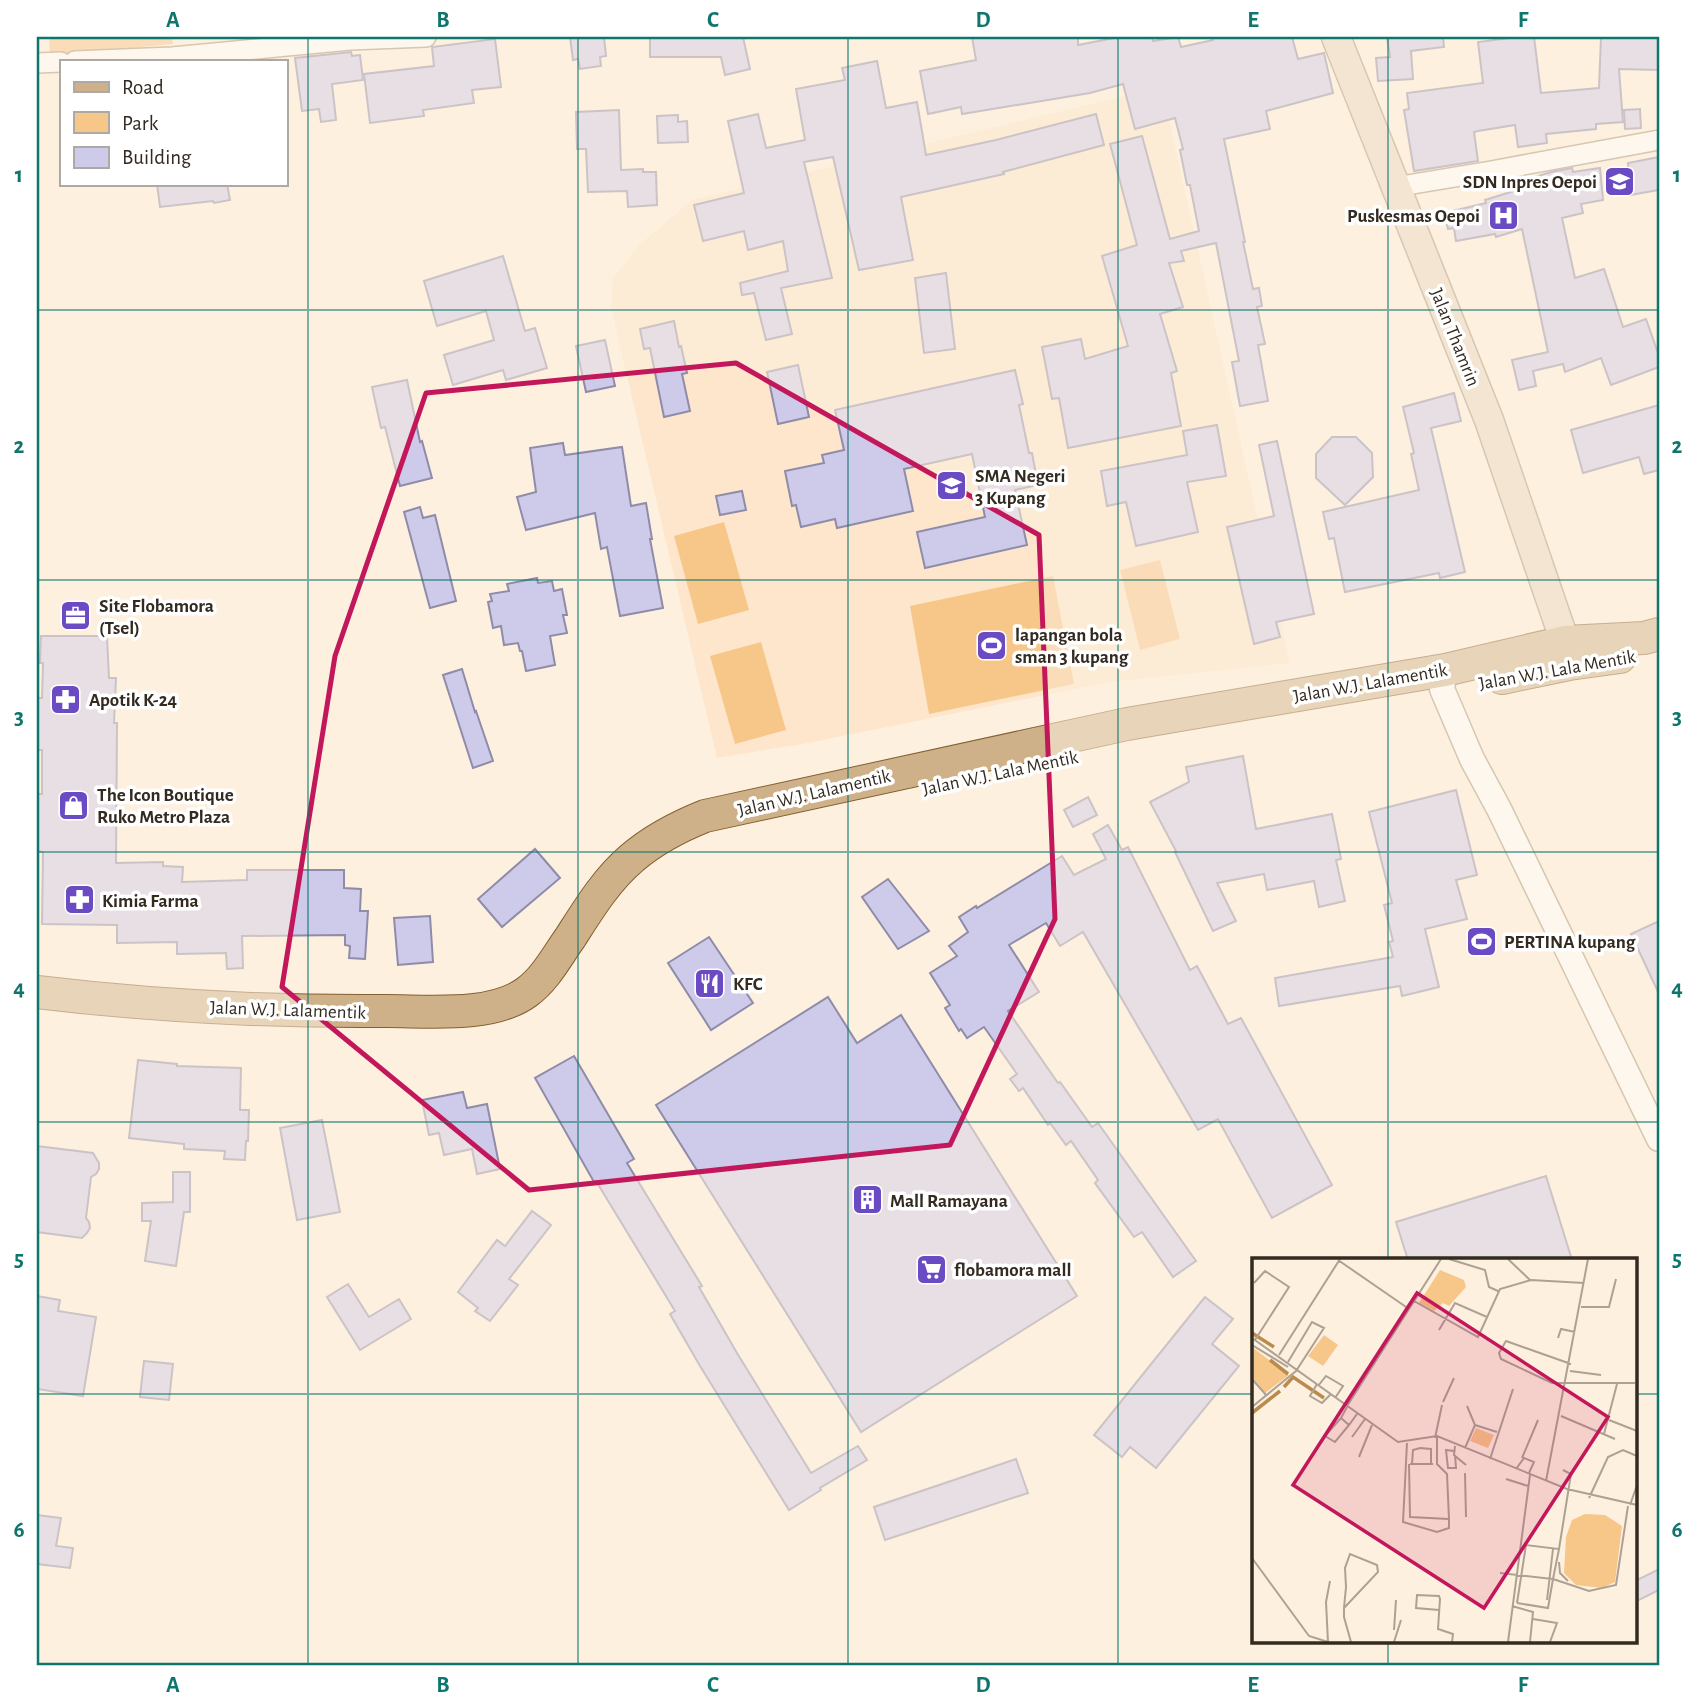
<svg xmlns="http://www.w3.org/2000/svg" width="1696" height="1703" viewBox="0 0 1696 1703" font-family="'Alegreya Sans',sans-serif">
<rect width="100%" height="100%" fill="#fef0df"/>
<!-- built -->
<path fill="#fde6cb" d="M1162,87l128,576 -180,19 -302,61 -91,15 -106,-450 2,-30 26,-33 53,-45z"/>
<!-- green -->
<g fill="#f7c689">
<path d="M49,37h123l1,7 -123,12z"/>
<path d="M724,522l25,88 -51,14 -24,-88z"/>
<path d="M1160,560l20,79 -40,11 -20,-80z"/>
<path d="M1053,576l21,108 -145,30 -19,-108z"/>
<path d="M761,642l25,88 -51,14 -25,-88z"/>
</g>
<!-- building -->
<g fill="#cecaea" stroke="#8f8ca9" stroke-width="2">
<path d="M570,37h34l2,19 -6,1 1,9 -21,3 -2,-10 -5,1z"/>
<path d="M650,37h93l7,32 -25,6 -4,-18h-71z"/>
<path d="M972,37h106v8l41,-8h33l1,4 25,-4 3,10 32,-7 -1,-3h80l6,22 26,-6 9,40 -67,18 4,18 -46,10 21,103h-2l10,47 6,-1 3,18 -5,1 8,37 -7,1 10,56 -28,5 -8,-44 7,-1 -23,-118 -35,8 3,10 -15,2 14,44 -23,7 17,57 -6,2 10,53 -113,22 -9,-50 -7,1 -10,-52 39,-8 4,20 43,-13 -26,-90 35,-11 -27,-101 32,-8 28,103 29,-8 -9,-46h-3l-7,-35 3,-1 -8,-31 -40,11 -12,-45 -33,9 -128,21 -1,-7 -33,7 -8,-43 56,-11z"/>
<path d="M1387,37h56l1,10 -33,4 2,28 -35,2 -2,-23 14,-1z"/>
<path d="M1517,37h17l7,56 58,-5 2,-51h58v33l-40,-1 4,53 -27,2v5l-50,5 1,9 -29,4 -3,-22 -37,6 -4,1 4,29 -64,10 -10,-61 5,-1 -2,-16 76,-10 -5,-41z"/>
<path d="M495,39l6,48 -29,3 2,13 -51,7 1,6 -54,7 -6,-49 70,-8 -2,-19z"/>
<path d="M351,52l1,4 8,-1 3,25 -31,4 4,36 -15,2 -2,-13 -17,2 -7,-53z"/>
<path d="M877,61l9,47 31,-6 9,53 70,-15 100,-26 8,31 -101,27 1,2 -103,23 12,63 -54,10 -26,-113 -29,5 28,116 -51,10 11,46 -26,6 -12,-47 -12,2 -2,-12 48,-12 -5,-30 -35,9 -4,-19 -41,10 -9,-36 50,-12 -16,-72 30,-7 8,34 39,-8 -9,-51 49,-9 -3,-12z"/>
<path d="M1640,109l1,19 -16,1 -1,-19z"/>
<path d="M619,110l2,60 22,-1v3h13l1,33 -29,2 -1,-16 -39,1 -2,-43h-9l-1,-37z"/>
<path d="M678,115v7l9,-1 1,21 -30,1 -1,-27z"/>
<path d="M1659,157v33l-29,5 -2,-32z"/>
<path d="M1572,168l1,4 27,-4 3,32 -22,4 2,9 -21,5 13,60 29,-9 19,58 23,-8 13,37v11l-48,18 -10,-27 -36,14 -2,-8 -30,7 3,15 -17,4 -7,-30 36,-8 -26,-123 -26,8 -1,-3 -39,7 -2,-13 -6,1 -4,-16 42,-10 -1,-3 32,-10 -2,-7 36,-11z"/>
<path d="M157,184h70l3,16 -16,3 -1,-2 -53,6z"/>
<path d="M503,256l22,75 10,-3 12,40 -41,12 -3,-10 -50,15 -9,-30 50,-15 -8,-29 -49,15 -13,-45z"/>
<path d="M946,273l9,76 -31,4 -9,-75z"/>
<path d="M674,321l5,26 2,-1 6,27 -5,1 8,37 -26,6 -14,-69 -6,1 -4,-20z"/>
<path d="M605,340l10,46 -29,6 -10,-46z"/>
<path d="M798,365l11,52 -31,7 -11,-52z"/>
<path d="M1015,370l8,34 -4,1 10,48h3l6,32 -23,5 12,55 -102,23 -8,-36 68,-15 -13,-63 -68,15 9,42 -76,17 -2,-9 -34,8 -5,-22 -4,1 -7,-35 39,-8 -2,-8 22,-5 -9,-40z"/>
<path d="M407,380l13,62 2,-1 10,37 -32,8 -15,-59 -4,1 -9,-41z"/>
<path d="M1454,393l7,28 -30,7 34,144 -25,6 -1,-5 -94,19 -11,-54 -5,1 -6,-27 96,-22 -8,-36 3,-1 -11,-46z"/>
<path d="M1659,405v65l-15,4 -5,-17 -56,16 -12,-43z"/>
<path d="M1217,425l9,51 -39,6 11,50 -62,14 -10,-44 -19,4 -6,-35 86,-16 -4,-24z"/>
<path d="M1332,437h24l16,16 1,24 -28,28 -29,-27v-24z"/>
<path d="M1277,441l37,173 -38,8 4,15 -26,7 -27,-117 47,-11 -15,-71z"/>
<path d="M563,443l2,12 57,-8 9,59 15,-3 6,36h-2l13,69 -43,8 -13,-69 -6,2 -6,-36 -69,17 -9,-33 19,-5 -6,-44z"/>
<path d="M742,491l4,19 -26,5 -4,-19z"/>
<path d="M420,507l3,11 12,-3 21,86 -26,7 -26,-96z"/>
<path d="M537,578l1,5 14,-2 2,10 8,-2 5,26h-4l4,18 -17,3 5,29 -29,6 -4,-20h-2l-2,-8 -14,2 -3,-19 -8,2 -5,-26 4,-1 -2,-7 19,-3 -2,-7z"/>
<path d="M41,636h66l2,42h7l-2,45h3l-1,140 47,-1v4l20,1 -1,15 65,-2v-10h97v18l17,1 -1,22h8l-3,48 -16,-1 1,-12 -5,-1v-10l-103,1 1,32 -16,1 -1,-16 -49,1v-12l-60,1v-18l-75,-1 1,-72 -6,-1v-57h5v-44h-5v-52h5l1,-35h-3z"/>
<path d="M462,669l13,43 1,-1 17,50 -20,7 -30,-93z"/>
<path d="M1243,756l13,73 76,-15 9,45 -5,1 9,41 -26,6 -5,-26 -47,9 -3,-16 -47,9 19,38 -23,10 -38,-79 1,-1 -26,-49 39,-20 -3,-15z"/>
<path d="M1456,790l21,85 -21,5 11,39 -42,10 14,58 -37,9 -2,-10 -121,20 -4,-28 118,-21 -4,-15 4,-1 -9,-36 8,-2 -23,-91z"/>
<path d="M1088,797l9,18 -24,12 -9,-17z"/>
<path d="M1108,825l14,25 6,-3 62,123 7,-4 31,58 13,-6 91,167 -60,33 -54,-99 -20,11 -115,-198 -23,14 -14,-23 -37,22 30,47 -31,19 50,72 2,-1 32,45 6,-4 98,138 -23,16 -31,-45 -8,5 -39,-54 3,-3 -27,-39 -5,4 -16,-22 -2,2 -25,-37 -4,3 -9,-12 7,-5 -33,-47 -17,11 -6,-9 -2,2 -14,-23 5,-3 -20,-32 27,-17 -8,-10 19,-14 -9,-15 17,-11 1,2 85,-52 12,19 32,-16 -13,-25z"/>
<path d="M535,849l25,29 -58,49 -24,-28z"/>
<path d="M888,879l41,52 -31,18 -36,-52z"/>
<path d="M430,916l3,46 -35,3 -4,-47z"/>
<path d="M1659,921v73l-28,-60z"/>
<path d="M709,937l44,66 -42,27 -43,-67z"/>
<path d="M828,997l29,46 44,-28 176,281 -216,136 -205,-327z"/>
<path d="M574,1056l60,103 -7,4 75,123 -3,1 38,66 74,120 47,-27 9,14 -47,28 1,2 -32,20 -89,-144 -30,-52 5,-3 -79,-130 -2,1 -59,-104z"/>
<path d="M138,1060l39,4v2l64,2 -1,42h9l-1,31h-2l-1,19 -21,-1 1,-8 -41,-2v-5l-55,-6z"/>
<path d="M463,1092l4,16 20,-4 13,65 -23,5 -5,-25 -28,6 -5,-22 -10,2 -7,-35z"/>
<path d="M322,1120l18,92 -43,8 -17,-92z"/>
<path d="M37,1146l56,7 6,10v6l-3,5 -5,3 -5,41 3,4 1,6 -3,5 -5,5 -45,-6z"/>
<path d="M173,1172h17v40h-6l-8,54 -31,-5 6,-40h-9v-18l31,-1z"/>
<path d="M1546,1176l26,84h-164l-12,-38z"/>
<path d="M532,1211l19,14 -42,54 9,6 -28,36 -15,-10 3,-3 -20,-16 39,-52 8,6z"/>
<path d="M348,1284l21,33 30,-18 12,20 -51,31 -33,-53z"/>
<path d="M37,1296l23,4 -2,11 38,6 -13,79 -46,-7z"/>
<path d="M1205,1297l28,22 -21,25 27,22 -83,102 -26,-21 -8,10 -28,-22z"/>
<path d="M144,1361l29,3 -4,36 -29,-3z"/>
<path d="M1016,1459l12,34 -143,47 -11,-33z"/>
<path d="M37,1515l24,3 -5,28 17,2 -3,20 -33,-4z"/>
<path d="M1659,1569v21l-24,12v-21z"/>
</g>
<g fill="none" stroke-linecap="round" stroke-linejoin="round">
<defs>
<g id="minor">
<path d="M75,61l97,-4 178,-17 76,-3"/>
<path d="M37,63l24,-1"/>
<path d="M1395,187l96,-16 168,-31"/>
</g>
<path id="tertiary" d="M1445,670l-3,19 30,70 27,50 160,330"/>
<path id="secondary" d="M1336,37l153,383 76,222"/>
<g id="primary">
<path d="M1502,678l67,-14 51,-7"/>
<path d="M37,992c116,14 233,20 350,19 42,0 105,7 140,-19 19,-14 30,-36 43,-54 18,-28 36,-58 62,-80 21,-18 48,-32 73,-42l422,-92 318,-54 120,-28 79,-4 15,-4"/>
</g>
</defs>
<!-- minor casing -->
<use href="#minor" stroke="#a89379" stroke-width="22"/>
<!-- tertiary casing -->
<use href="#tertiary" stroke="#a89379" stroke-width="27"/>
<!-- secondary casing -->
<use href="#secondary" stroke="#a89379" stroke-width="31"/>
<!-- primary casing -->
<use href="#primary" stroke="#836032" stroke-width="34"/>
<!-- minor -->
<use href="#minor" stroke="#fff" stroke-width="19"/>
<!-- tertiary -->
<use href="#tertiary" stroke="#fff" stroke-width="24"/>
<!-- secondary -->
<use href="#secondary" stroke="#e7d8c4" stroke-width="28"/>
<!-- primary -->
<use href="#primary" stroke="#ceb189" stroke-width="32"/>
</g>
<!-- marked area -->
<path d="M0 0H1696V1703H0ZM736,363l303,172 16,384 -105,226 -421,45 -247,-203 53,-331 91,-263z" fill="#fef0df" fill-opacity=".55" fill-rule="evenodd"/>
<path fill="none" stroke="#c2185b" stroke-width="5" stroke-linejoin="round" d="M736,363l303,172 16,384 -105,226 -421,45 -247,-203 53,-331 91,-263z"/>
<!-- grid -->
<path fill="none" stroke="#0f766e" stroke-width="2" stroke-opacity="0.55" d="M308,37v1629M578,37v1629M848,37v1629M1118,37v1629M1388,37v1223M37,310h1622M37,580h1622M37,852h1622M37,1122h1622M37,1394h1216M1635,1394h24M1388,1642v24"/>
<!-- icons -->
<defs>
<symbol id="school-square" viewBox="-11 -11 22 22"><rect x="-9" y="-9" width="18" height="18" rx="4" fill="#6b4bc4" stroke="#fff"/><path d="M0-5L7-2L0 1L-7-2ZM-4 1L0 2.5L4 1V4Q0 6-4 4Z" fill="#fff"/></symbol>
<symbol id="hospital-square" viewBox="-11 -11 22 22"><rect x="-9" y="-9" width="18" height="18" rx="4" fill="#6b4bc4" stroke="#fff"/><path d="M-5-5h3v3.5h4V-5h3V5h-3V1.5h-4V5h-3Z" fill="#fff"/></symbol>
<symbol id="office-square" viewBox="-11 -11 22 22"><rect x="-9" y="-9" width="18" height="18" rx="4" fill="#6b4bc4" stroke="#fff"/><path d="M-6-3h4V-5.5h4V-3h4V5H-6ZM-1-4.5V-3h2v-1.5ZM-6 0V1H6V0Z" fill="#fff"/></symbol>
<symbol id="stadium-square" viewBox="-11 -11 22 22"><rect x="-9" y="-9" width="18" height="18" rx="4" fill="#6b4bc4" stroke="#fff"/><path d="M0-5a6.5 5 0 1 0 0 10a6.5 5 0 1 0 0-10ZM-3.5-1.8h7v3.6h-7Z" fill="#fff"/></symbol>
<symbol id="pharmacy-square" viewBox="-11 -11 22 22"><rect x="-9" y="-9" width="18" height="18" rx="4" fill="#6b4bc4" stroke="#fff"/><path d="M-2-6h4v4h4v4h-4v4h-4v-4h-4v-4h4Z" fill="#fff"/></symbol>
<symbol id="shop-square" viewBox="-11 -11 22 22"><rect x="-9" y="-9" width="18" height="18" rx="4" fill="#6b4bc4" stroke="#fff"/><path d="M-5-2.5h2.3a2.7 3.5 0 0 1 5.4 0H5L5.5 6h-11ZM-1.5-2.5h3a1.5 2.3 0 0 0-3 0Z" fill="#fff"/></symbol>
<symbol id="restaurant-square" viewBox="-11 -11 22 22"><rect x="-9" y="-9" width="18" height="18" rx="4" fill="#6b4bc4" stroke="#fff"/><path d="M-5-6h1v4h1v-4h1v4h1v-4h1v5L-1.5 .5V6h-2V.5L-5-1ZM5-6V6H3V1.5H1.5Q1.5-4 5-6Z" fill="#fff"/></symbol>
<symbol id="building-square" viewBox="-11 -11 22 22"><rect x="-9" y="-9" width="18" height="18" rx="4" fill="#6b4bc4" stroke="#fff"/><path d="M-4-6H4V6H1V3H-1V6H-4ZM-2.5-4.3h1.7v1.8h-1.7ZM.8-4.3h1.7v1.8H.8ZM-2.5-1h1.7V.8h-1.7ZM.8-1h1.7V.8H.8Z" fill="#fff"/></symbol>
<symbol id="supermarket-square" viewBox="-11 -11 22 22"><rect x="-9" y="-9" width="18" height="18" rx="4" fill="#6b4bc4" stroke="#fff"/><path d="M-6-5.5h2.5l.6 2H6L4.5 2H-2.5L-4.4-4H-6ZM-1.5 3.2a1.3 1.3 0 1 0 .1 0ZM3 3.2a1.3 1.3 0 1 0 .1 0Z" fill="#fff"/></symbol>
</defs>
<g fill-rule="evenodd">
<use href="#school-square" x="1602" y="164" width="35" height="35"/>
<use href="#hospital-square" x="1486" y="198" width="35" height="35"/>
<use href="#school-square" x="934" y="468" width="35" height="35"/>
<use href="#office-square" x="58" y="598" width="35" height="35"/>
<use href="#stadium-square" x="974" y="628" width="35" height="35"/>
<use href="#pharmacy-square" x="48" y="682" width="35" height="35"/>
<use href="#shop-square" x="56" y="788" width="35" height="35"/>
<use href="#pharmacy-square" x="62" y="882" width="35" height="35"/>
<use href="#stadium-square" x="1464" y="924" width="35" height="35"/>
<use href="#restaurant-square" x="692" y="966" width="35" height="35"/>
<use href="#building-square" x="850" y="1182" width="35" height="35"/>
<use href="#supermarket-square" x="914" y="1252" width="35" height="35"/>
</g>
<g text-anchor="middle" stroke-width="7" stroke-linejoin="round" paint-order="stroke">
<!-- poi labels -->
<g font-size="19" font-weight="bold" fill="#332a20" stroke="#fff" text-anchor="start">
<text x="1597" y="188" text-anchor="end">SDN Inpres Oepoi</text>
<text x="1480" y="222" text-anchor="end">Puskesmas Oepoi</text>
<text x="975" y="482">SMA Negeri<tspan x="975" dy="22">3 Kupang</tspan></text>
<text x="99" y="612">Site Flobamora<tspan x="99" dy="22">(Tsel)</tspan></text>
<text x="1015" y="641">lapangan bola<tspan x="1015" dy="22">sman 3 kupang</tspan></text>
<text x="89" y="706">Apotik K-24</text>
<text x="97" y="801">The Icon Boutique<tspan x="97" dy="22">Ruko Metro Plaza</tspan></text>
<text x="102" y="907">Kimia Farma</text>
<text x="1504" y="948">PERTINA kupang</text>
<text x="733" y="990">KFC</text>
<text x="890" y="1207">Mall Ramayana</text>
<text x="954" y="1276">flobamora mall</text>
</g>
<!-- street labels -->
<g font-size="19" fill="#332a20" stroke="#fff">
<text transform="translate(1456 337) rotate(68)" y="7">Jalan Thamrin</text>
<text transform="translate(1557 669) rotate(-10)" y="7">Jalan W.J. Lala Mentik</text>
<text transform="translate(1370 682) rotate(-10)" y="7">Jalan W.J. Lalamentik</text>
<text transform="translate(1000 772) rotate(-12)" y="7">Jalan W.J. Lala Mentik</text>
<text transform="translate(814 792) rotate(-13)" y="7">Jalan W.J. Lalamentik</text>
<text transform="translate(288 1009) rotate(2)" y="7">Jalan W.J. Lalamentik</text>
</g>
</g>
<!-- overview -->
<g transform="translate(1252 1258)">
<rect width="385" height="385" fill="#fef0df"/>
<path d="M188,12l24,10 2,7 -17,19 -6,-3 -9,8 -15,-8zM72,77l14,10 -15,21 -15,-10zM0,89l37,28 -24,18 -13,-16zM224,170l18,7 -6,13 -18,-7zM333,256l20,1 17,11 -7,56 -13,6 -26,-3 -12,-12 2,-36 6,-17z" fill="#f7c689"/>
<path fill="none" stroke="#ba8b4d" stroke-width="3.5" d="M0,75l22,14M18,102l18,14M32,129l9,-10 31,21M0,155l28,-22"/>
<path fill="none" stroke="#ada193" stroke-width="2" d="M197,1l36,11 4,17 9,4M256,1l22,21M86,2l71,49M2,25l11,-12 24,16 -34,53M162,43l64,36 22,-48 31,-9 53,3M329,49h28l7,-28M187,72l16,-27 32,14M0,80l146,104 39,-6 130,53 70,16M306,80l3,-9 14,3M0,87l36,22M27,97l61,-96M319,106l-65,-23 -7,12 2,6 51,24h83M318,113l31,4M0,121l15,17M65,126l-7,12 12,7 9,-9M66,128l8,-10 17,10 -8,12M191,144l11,-24M95,148l94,-147M0,149l44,-36 28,-43 -12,-6 -24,40M95,149l-6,11 8,7 8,-11M309,158l54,23M89,160l-16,18 10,6 14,-17M357,162l28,11M223,167l22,7M352,176l13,-50M100,179l13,-18M183,180l7,-33M155,185l-4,79 34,10 12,-4v-9l-2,-45 -10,-10v-28M203,188l-1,9 12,10M213,190l10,-23 -8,-19M202,193l-8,-1 2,18h8l-1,-13M107,199l13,-32M270,200l16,-38M238,201l23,-70M157,206l1,53 39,2M158,206h23M160,206l1,-14 7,-2 11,1v15M264,211l8,-11 10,4 -5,11M213,215l1,44M254,221l22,7M294,223l42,-222M337,240l19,-41 15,-7 14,6M378,247l7,-20M307,291l12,-75 -8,-4M0,300l57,78 19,6M307,304l1,11 8,8M248,315l53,6 -5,29 -31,-5M295,342l6,-51M265,345l9,-58 33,4 -6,30 36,12 27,-6 12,-79M260,348l21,6 -3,30M92,350l34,-36 -1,-7 -27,-11 -5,14 1,19 -2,21v9l7,25M187,352l-23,-2 1,-13 22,1 1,3 -2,30 15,5 -1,8M281,361l24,4 -7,19M142,372l2,-30M76,384l-2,-40 4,-21M142,384l7,-22M256,384l22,-167"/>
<path fill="#c2185b" fill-opacity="0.15" stroke="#c2185b" stroke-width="3.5" d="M165,35l191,124 -124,191 -191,-123z"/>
<rect width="385" height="385" fill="none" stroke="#332a20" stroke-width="3.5"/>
</g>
<!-- border -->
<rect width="1696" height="1703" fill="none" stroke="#ffffff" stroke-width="77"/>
<!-- legend -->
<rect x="60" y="60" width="228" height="126" fill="#ffffff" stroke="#adaaa6" stroke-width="2"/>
<rect x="74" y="82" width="35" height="10" fill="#ceb189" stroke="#adaaa6" stroke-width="2"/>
<text x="122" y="94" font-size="21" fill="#332a20">Road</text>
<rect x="74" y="112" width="35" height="21" fill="#f7c689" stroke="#adaaa6" stroke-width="2"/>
<text x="122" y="130" font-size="21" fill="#332a20">Park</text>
<rect x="74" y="147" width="35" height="21" fill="#cecaea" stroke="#adaaa6" stroke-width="2"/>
<text x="122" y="164" font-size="21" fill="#332a20">Building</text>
<rect x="38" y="38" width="1620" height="1626" fill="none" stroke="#0f766e" stroke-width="2.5"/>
<g font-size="23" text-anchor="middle" font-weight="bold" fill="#0f766e">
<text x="173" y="27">A</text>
<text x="443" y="27">B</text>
<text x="713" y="27">C</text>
<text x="983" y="27">D</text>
<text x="1253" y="27">E</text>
<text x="1523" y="27">F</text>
<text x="19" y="182">1</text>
<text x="1677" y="182">1</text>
<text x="19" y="453">2</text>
<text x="1677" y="453">2</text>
<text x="19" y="724">3</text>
<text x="1677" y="724">3</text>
<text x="19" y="995">4</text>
<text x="1677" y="995">4</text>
<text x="19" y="1266">5</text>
<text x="1677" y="1266">5</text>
<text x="19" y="1537">6</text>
<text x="1677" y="1537">6</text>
<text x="173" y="1692">A</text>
<text x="443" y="1692">B</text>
<text x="713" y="1692">C</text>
<text x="983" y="1692">D</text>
<text x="1253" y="1692">E</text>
<text x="1523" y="1692">F</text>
</g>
</svg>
